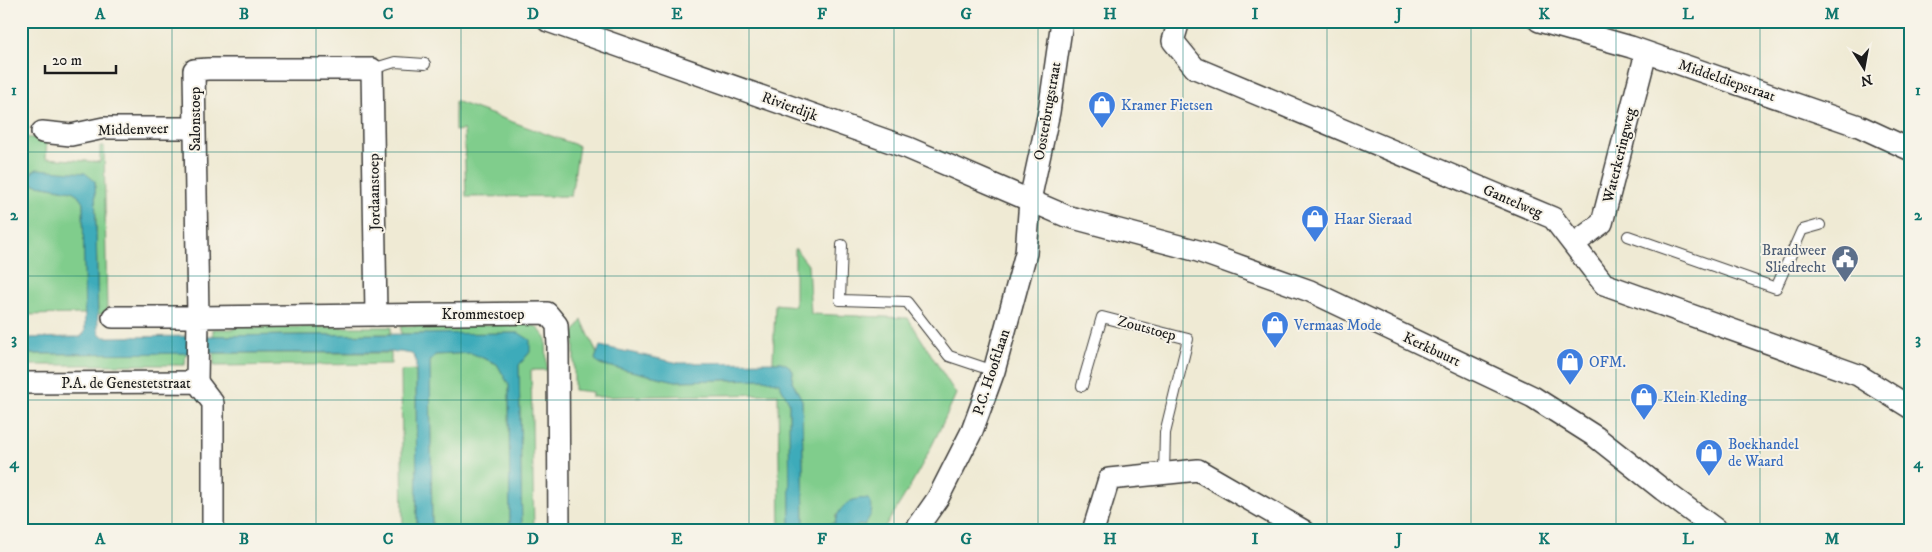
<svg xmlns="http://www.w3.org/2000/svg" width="1932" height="552" viewBox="0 0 1932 552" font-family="'IM FELL DW Pica',serif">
<rect width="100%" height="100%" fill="#f7f3e8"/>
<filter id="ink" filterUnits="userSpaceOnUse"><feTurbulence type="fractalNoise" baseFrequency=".02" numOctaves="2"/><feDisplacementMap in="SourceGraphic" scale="10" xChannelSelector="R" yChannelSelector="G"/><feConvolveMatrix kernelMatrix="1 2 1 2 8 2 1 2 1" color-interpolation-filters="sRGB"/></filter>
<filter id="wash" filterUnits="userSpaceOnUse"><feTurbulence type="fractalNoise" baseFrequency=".0096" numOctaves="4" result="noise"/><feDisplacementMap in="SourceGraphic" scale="20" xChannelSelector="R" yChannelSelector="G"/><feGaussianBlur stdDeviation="1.12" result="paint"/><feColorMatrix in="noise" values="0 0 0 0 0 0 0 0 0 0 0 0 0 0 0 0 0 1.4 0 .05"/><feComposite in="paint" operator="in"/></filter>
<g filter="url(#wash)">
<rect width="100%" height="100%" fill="#efead4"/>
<!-- green -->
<g fill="#80cd8c" stroke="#4e7454">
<path d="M455,101l124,45 -8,50 -105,1 -2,-67 -9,1z"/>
<path d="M21,137l26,2 -1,19 54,4v-16h4l3,169 -9,-1 -3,-133 -64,-8 -1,7 3,4 39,7 5,3 6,9 2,111 -64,1z"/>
<path d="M795,248l13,17 3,49 97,4 48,76c-21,48 -44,93 -74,137h-31l8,-6 5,1 8,-16 -36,5 -1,8 -31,6 -2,-129 -10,-19 1,-10 -12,-9h-8l2,-58 20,2z"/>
<path d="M582,320l15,33 -2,6 4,5 77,17 88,-2 15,4 10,19 1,129h-10l-2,-137 -186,3v-5l-18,-2v-57z"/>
<path d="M528,324l9,3 9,11 1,32h-16l3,161h-12l-3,-166 11,-13 -11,-19 -118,1v-8z"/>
<path d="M235,327h156v7l-178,2v-7h22z"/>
<path d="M186,353l-1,12h-164v-11z"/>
<path d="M213,353h178v11l-177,2z"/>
<path d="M471,353l26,11 12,21 1,146h-78l-2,-170 5,-6z"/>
<path d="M416,370l1,161h-14l-2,-160z"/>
</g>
<!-- water -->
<g fill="#3cabba" stroke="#2c646b">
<path d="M37,169l48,4 10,8 3,148 2,5 4,3 415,-4 11,7v12l-11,13 3,166h-12l-1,-146 -12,-21 -26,-11 -36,2 -5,6 2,170h-15l-1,-171 -4,-6 -12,-2 -379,2v-16l59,-1 5,-5 -2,-129 -6,-9 -5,-3 -39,-7 -3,-8 3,-5z"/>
<path d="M600,346l79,17 102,-1 7,3 5,6 -1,10 10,19 2,129 31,-6c3,-16 16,-27 33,-24 8,8 2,18 -4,27l-5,-1 -8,6h-61l-1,-129 -10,-19 -15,-4 -88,2 -77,-17 -4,-5z"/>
</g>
</g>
<g filter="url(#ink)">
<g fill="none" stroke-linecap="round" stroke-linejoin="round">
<defs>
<g id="lane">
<path d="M372,69l23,-7 30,2"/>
<path d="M1628,236l148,52 26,-58 18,-5"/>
<path d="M842,245l-2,55 67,2 42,54 45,15"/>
<path d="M1082,386l20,-69 86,22 -23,94 -1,40"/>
</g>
<g id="street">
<path d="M548,21l360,127 158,68 132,35 112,40 223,106 63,40 67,53 55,41"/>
<path d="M1179,21l-6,20 22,27 358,150 51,66 254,91 53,33"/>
<path d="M1539,21l92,26 228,79 52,24"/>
<path d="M42,132l29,3 33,-7h90"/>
<path d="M1574,244l28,-21 44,-170"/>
<path d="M113,317h85l-4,-247 14,-1h164l4,246"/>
<path d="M197,382l1,-65 349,-4 10,12 1,21 1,185"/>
<path d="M21,383l176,-1 16,21v128"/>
<path d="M915,531l23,-33 34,-67 22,-60 32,-118 4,-53 19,-88 13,-91"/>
<path d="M1093,531l16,-52 89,-9 106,61"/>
</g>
</defs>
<!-- lane casing -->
<use href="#lane" stroke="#3c3b38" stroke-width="12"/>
<!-- street casing -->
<use href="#street" stroke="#3c3b38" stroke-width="24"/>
<!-- lane -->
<use href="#lane" stroke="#fff" stroke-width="10"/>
<!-- street -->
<use href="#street" stroke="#fff" stroke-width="21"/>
</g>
</g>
<!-- grid -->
<path fill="none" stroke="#0f766e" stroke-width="1" stroke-opacity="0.55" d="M172,21v510M316,21v510M461,21v510M605,21v510M749,21v510M894,21v510M1038,21v510M1183,21v510M1327,21v510M1471,21v510M1616,21v510M1760,21v510M21,152h1890M21,276h1890M21,400h1890"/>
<!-- icons -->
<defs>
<symbol id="shop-pin" viewBox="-11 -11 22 30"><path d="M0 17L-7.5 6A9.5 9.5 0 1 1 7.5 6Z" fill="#3f7fe0" stroke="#f7f3e8"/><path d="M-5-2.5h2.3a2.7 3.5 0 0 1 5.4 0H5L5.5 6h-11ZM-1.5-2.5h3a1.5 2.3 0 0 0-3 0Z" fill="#fff"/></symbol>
<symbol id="civic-pin" viewBox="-11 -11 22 30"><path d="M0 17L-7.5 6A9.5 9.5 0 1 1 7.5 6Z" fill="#5c6f8a" stroke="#f7f3e8"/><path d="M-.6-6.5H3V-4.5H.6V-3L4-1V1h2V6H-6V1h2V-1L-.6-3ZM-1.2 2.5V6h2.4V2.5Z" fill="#fff"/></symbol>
</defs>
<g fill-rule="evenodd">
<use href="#shop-pin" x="1086" y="89" width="32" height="43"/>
<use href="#shop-pin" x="1299" y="203" width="32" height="43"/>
<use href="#civic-pin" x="1829" y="243" width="32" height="43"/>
<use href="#shop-pin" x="1259" y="309" width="32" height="43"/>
<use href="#shop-pin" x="1554" y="346" width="32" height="43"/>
<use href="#shop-pin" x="1628" y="381" width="32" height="43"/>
<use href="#shop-pin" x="1693" y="437" width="32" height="43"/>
</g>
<g text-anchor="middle" stroke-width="4" stroke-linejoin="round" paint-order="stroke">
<!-- street labels -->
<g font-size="15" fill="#1c1c1c" stroke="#f7f3e8">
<text transform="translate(1727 80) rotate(19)" y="5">Middeldiepstraat</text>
<text transform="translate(790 106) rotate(20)" y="5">Rivierdijk</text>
<text transform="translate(1047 111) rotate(-80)" y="5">Oosterbrugstraat</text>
<text transform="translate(195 119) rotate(-90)" y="5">Salonstoep</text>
<text transform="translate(133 129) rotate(-2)" y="5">Middenveer</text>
<text transform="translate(1619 155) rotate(-76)" y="5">Waterkeringweg</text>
<text transform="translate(374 192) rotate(-91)" y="5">Jordaanstoep</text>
<text transform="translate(1513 201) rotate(23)" y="5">Gantelweg</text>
<text x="483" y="319">Krommestoep</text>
<text transform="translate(1147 328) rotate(15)" y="5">Zoutstoep</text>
<text transform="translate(1432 349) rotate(25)" y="5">Kerkbuurt</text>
<text transform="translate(991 372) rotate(-72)" y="5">P.C. Hooftlaan</text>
<text x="126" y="388">P.A. de Genestetstraat</text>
</g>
<!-- shop labels -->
<g font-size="15" fill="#366cbe" stroke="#f7f3e8" text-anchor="start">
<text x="1121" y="110">Kramer Fietsen</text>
<text x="1334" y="224">Haar Sieraad</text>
<text x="1294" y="330">Vermaas Mode</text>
<text x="1589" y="367">OFM.</text>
<text x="1663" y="402">Klein Kleding</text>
<text x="1728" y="449">Boekhandel<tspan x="1728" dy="17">de Waard</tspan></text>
</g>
<!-- service labels -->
<g font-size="15" fill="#4e5e75" stroke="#f7f3e8" text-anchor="end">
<text x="1826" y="255">Brandweer<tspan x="1826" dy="17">Sliedrecht</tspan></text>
</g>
</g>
<!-- margin -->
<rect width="1932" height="552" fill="none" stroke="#f7f3e8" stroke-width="55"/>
<!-- north arrow -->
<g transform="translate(1864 68) rotate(169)" stroke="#f7f3e8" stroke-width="4" paint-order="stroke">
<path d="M0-4L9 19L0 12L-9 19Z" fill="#1c1c1c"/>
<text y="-8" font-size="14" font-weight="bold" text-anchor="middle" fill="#1c1c1c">N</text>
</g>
<!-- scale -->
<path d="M45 65v8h71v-8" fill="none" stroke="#1c1c1c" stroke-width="2.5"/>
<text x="52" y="65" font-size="15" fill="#1c1c1c" stroke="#f7f3e8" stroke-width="4" paint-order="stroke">20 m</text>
<rect x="28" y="28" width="1876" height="496" fill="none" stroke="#0f766e" stroke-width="2"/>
<g font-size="16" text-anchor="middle" font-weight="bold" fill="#0f766e">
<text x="100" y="19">A</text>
<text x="244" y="19">B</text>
<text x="388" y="19">C</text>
<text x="533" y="19">D</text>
<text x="677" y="19">E</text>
<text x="822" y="19">F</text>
<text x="966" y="19">G</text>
<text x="1110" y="19">H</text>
<text x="1255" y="19">I</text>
<text x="1399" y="19">J</text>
<text x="1544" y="19">K</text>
<text x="1688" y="19">L</text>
<text x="1832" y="19">M</text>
<text x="14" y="95">1</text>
<text x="1918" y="95">1</text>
<text x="14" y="220">2</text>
<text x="1918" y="220">2</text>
<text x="14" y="344">3</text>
<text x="1918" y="344">3</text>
<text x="14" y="468">4</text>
<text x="1918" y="468">4</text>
<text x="100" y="544">A</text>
<text x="244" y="544">B</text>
<text x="388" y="544">C</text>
<text x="533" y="544">D</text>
<text x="677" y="544">E</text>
<text x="822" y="544">F</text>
<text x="966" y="544">G</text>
<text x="1110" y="544">H</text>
<text x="1255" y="544">I</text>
<text x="1399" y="544">J</text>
<text x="1544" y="544">K</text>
<text x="1688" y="544">L</text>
<text x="1832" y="544">M</text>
</g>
</svg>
